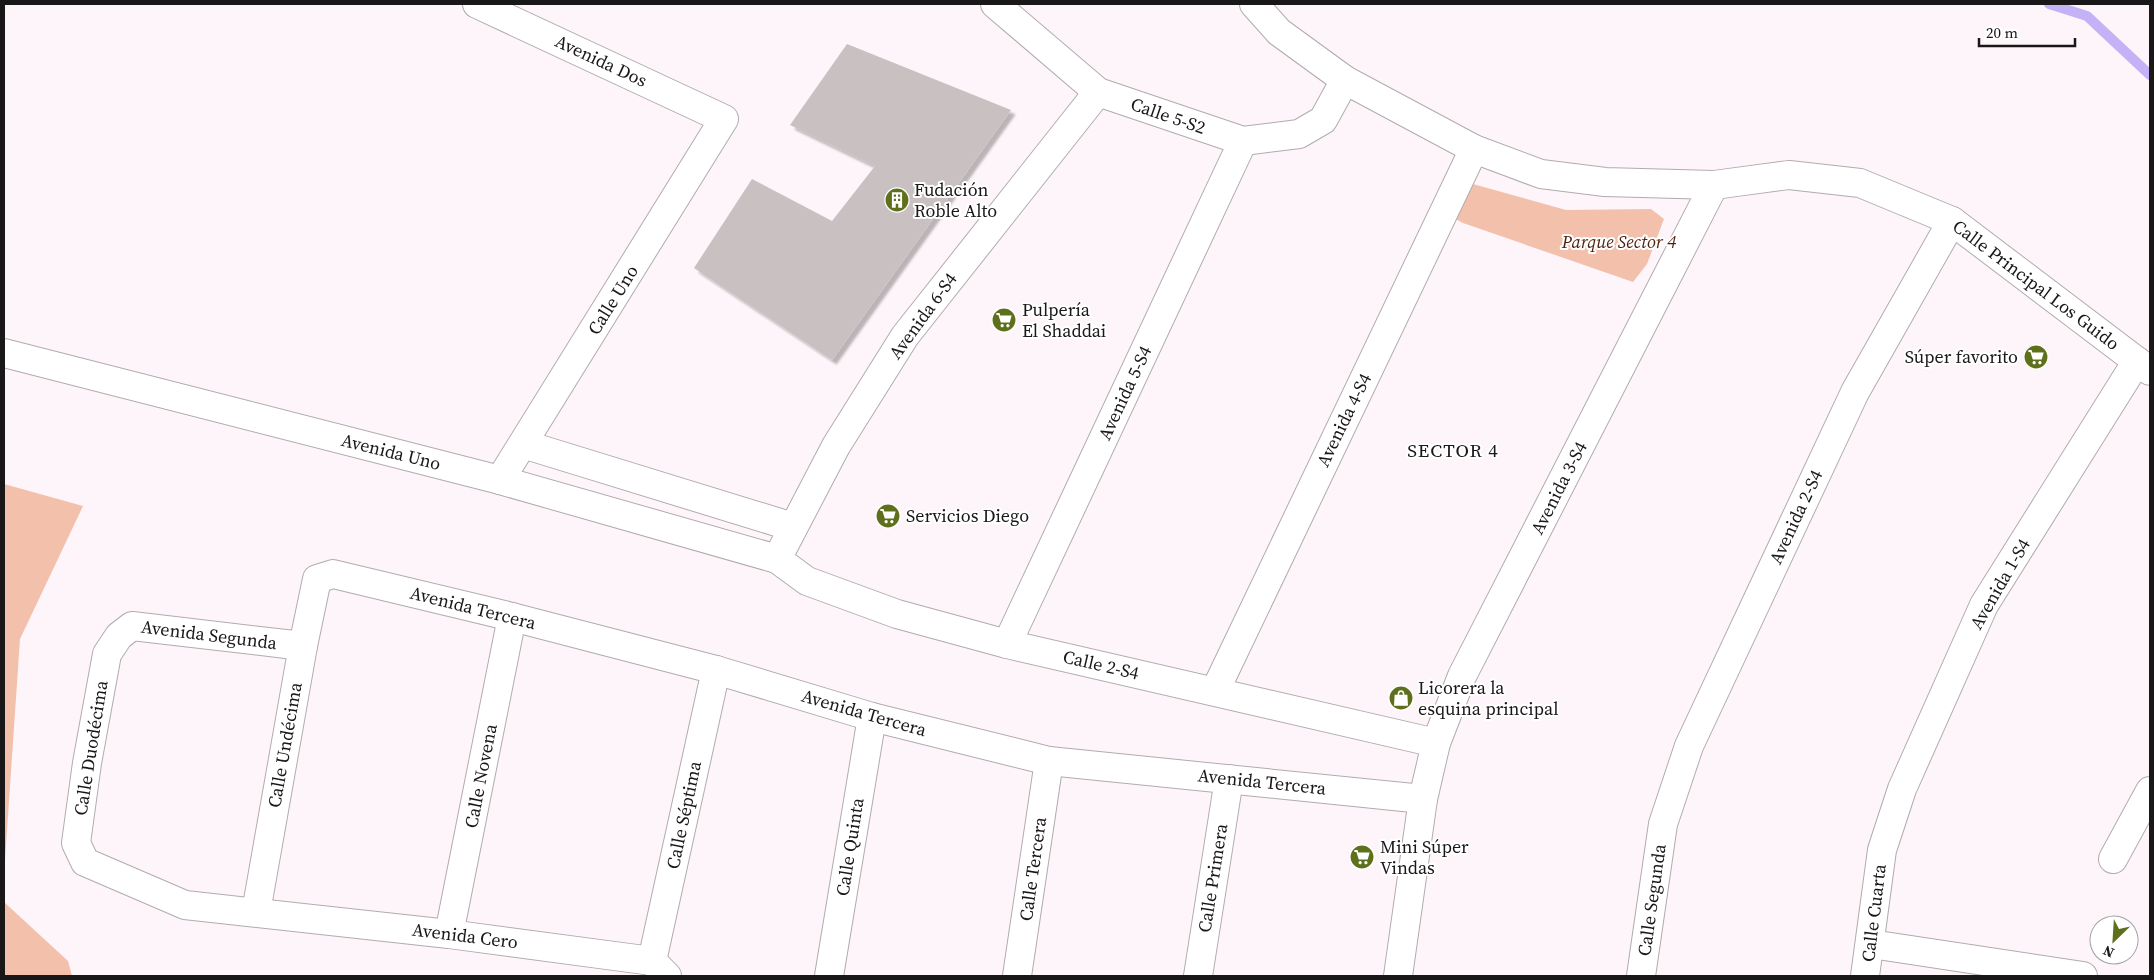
<svg xmlns="http://www.w3.org/2000/svg" width="2154" height="980" viewBox="0 0 2154 980" font-family="'Source Serif 4',serif">
<defs>
<filter id="shadow"><feDropShadow dx="4.5" dy="4.5" stdDeviation="1" flood-color="#0004"/></filter>
</defs>
<rect width="100%" height="100%" fill="#fdf5f9"/>
<!-- green -->
<g fill="#f3c0ac">
<path d="M1462,181l104,29 85,-1 13,10 -17,45 -14,18 -170,-59 -13,-7z"/>
<path d="M4,484l79,22 -63,133 -16,236z"/>
<path d="M4,902l64,59 4,15h-68z"/>
</g>
<g fill="none" stroke-linecap="round" stroke-linejoin="round">
<!-- stream -->
<path stroke="#c4b2f7" stroke-width="10" d="M2049,4l38,12 63,59"/>
</g>
<!-- building -->
<path fill="#c9c0c1" filter="url(#shadow)" d="M847,44l164,66 -179,250 -138,-92 58,-89 80,42 43,-55 -85,-41z"/>
<g fill="none" stroke-linecap="round" stroke-linejoin="round">
<defs>
<g id="street">
<path d="M477,4l247,115 -224,361"/>
<path d="M995,4l103,88 145,49 56,-7 24,-14 22,-40"/>
<path d="M1254,4l25,28 66,48 129,69 67,25 64,8 109,3 75,-10 71,8 92,38 198,150"/>
<path d="M4,353l496,127 277,79 30,22 90,33 110,30 429,99"/>
<path d="M523,444l270,83"/>
<path d="M777,559l59,-113 69,-110 193,-244"/>
<path d="M1007,644l236,-503"/>
<path d="M303,646l-171,-20 -13,10 -12,18 -20,109 -11,80 9,19 100,43 264,29 203,27 15,15"/>
<path d="M1215,691l259,-542"/>
<path d="M2113,859l37,-68"/>
<path d="M256,912l47,-266 14,-67 16,-5 179,43 204,53 156,47 177,44 374,38"/>
<path d="M449,934l63,-317"/>
<path d="M1871,944l212,32"/>
<path d="M652,961l64,-291"/>
<path d="M829,976l43,-259"/>
<path d="M1017,976l32,-215"/>
<path d="M1198,976l31,-197"/>
<path d="M1398,976l25,-177 13,-56 26,-67 252,-491"/>
<path d="M1641,976l22,-152 26,-78 166,-354 97,-171"/>
<path d="M1865,976l17,-126 20,-61 82,-184 153,-244"/>
</g>
</defs>
<!-- street casing -->
<use href="#street" stroke="#b2abae" stroke-width="30"/>
<!-- street -->
<use href="#street" stroke="#fff" stroke-width="28"/>
</g>
<!-- icons -->
<defs>
<symbol id="building-disc" viewBox="-11 -11 22 22"><circle r="9.5" fill="#5f701d" stroke="#fff"/><path d="M-4-6H4V6H1V3H-1V6H-4ZM-2.5-4.3h1.7v1.8h-1.7ZM.8-4.3h1.7v1.8H.8ZM-2.5-1h1.7V.8h-1.7ZM.8-1h1.7V.8H.8Z" fill="#fff"/></symbol>
<symbol id="supermarket-disc" viewBox="-11 -11 22 22"><circle r="9.5" fill="#5f701d" stroke="#fff"/><path d="M-6-5.5h2.5l.6 2H6L4.5 2H-2.5L-4.4-4H-6ZM-1.5 3.2a1.3 1.3 0 1 0 .1 0ZM3 3.2a1.3 1.3 0 1 0 .1 0Z" fill="#fff"/></symbol>
<symbol id="shop-disc" viewBox="-11 -11 22 22"><circle r="9.5" fill="#5f701d" stroke="#fff"/><path d="M-5-2.5h2.3a2.7 3.5 0 0 1 5.4 0H5L5.5 6h-11ZM-1.5-2.5h3a1.5 2.3 0 0 0-3 0Z" fill="#fff"/></symbol>
</defs>
<g fill-rule="evenodd">
<use href="#building-disc" x="883" y="186" width="28" height="28"/>
<use href="#supermarket-disc" x="990" y="306" width="28" height="28"/>
<use href="#supermarket-disc" x="2022" y="343" width="28" height="28"/>
<use href="#supermarket-disc" x="874" y="502" width="28" height="28"/>
<use href="#shop-disc" x="1387" y="684" width="28" height="28"/>
<use href="#supermarket-disc" x="1348" y="843" width="28" height="28"/>
</g>
<g text-anchor="middle" stroke-width="4" stroke-linejoin="round" paint-order="stroke">
<!-- street labels -->
<g font-size="18" fill="#191718" stroke="#fff">
<text transform="translate(601 61) rotate(25)" y="6">Avenida Dos</text>
<text transform="translate(1168 116) rotate(19)" y="6">Calle 5-S2</text>
<text transform="translate(2036 285) rotate(37)" y="6">Calle Principal Los Guido</text>
<text transform="translate(613 300) rotate(-58)" y="6">Calle Uno</text>
<text transform="translate(923 316) rotate(-54)" y="6">Avenida 6-S4</text>
<text transform="translate(1125 393) rotate(-65)" y="6">Avenida 5-S4</text>
<text transform="translate(1344 420) rotate(-64)" y="6">Avenida 4-S4</text>
<text transform="translate(391 452) rotate(14)" y="6">Avenida Uno</text>
<text transform="translate(1559 488) rotate(-63)" y="6">Avenida 3-S4</text>
<text transform="translate(1796 517) rotate(-65)" y="6">Avenida 2-S4</text>
<text transform="translate(2000 584) rotate(-60)" y="6">Avenida 1-S4</text>
<text transform="translate(473 608) rotate(14)" y="6">Avenida Tercera</text>
<text transform="translate(209 635) rotate(7)" y="6">Avenida Segunda</text>
<text transform="translate(1101 665) rotate(13)" y="6">Calle 2-S4</text>
<text transform="translate(864 713) rotate(16)" y="6">Avenida Tercera</text>
<text transform="translate(285 745) rotate(-80)" y="6">Calle Undécima</text>
<text transform="translate(91 748) rotate(-81)" y="6">Calle Duodécima</text>
<text transform="translate(481 776) rotate(-79)" y="6">Calle Novena</text>
<text transform="translate(1262 782) rotate(6)" y="6">Avenida Tercera</text>
<text transform="translate(684 815) rotate(-78)" y="6">Calle Séptima</text>
<text transform="translate(850 847) rotate(-81)" y="6">Calle Quinta</text>
<text transform="translate(1033 869) rotate(-82)" y="6">Calle Tercera</text>
<text transform="translate(1213 878) rotate(-81)" y="6">Calle Primera</text>
<text transform="translate(1652 900) rotate(-82)" y="6">Calle Segunda</text>
<text transform="translate(1874 913) rotate(-83)" y="6">Calle Cuarta</text>
<text transform="translate(465 936) rotate(7)" y="6">Avenida Cero</text>
</g>
<!-- poi labels -->
<g font-size="18" fill="#191718" stroke="#fff" text-anchor="start">
<text x="914" y="196">Fudación<tspan x="914" dy="21">Roble Alto</tspan></text>
<text x="1022" y="316">Pulpería<tspan x="1022" dy="21">El Shaddai</tspan></text>
<text x="2018" y="363" text-anchor="end">Súper favorito</text>
<text x="906" y="522">Servicios Diego</text>
<text x="1418" y="694">Licorera la<tspan x="1418" dy="21">esquina principal</tspan></text>
<text x="1380" y="853">Mini Súper<tspan x="1380" dy="21">Vindas</tspan></text>
</g>
<!-- park labels -->
<g font-size="18" font-style="italic" fill="#4e1f0c" stroke="#fff">
<text x="1619" y="248">Parque Sector 4</text>
</g>
<!-- neighbourhood labels -->
<g font-size="19" letter-spacing="1" fill="#191718" stroke="#fff">
<text x="1453" y="457">SECTOR 4</text>
</g>
</g>
<!-- border -->
<rect width="2154" height="980" fill="none" stroke="#191718" stroke-width="10"/>
<!-- north arrow -->
<g transform="translate(2114 940) rotate(205)"><circle r="24" fill="#ffffff" stroke="#a3a2a3"/>
<path d="M0-4L9 19L0 12L-9 19Z" fill="#5f701d"/>
<text y="-8" font-size="14" font-weight="bold" text-anchor="middle" fill="#191718">N</text>
</g>
<!-- scale -->
<path d="M1979 38v8h96v-8" fill="none" stroke="#191718" stroke-width="2.5"/>
<text x="1986" y="38" font-size="15" fill="#191718" stroke="#ffffff" stroke-width="4" paint-order="stroke">20 m</text>
</svg>
